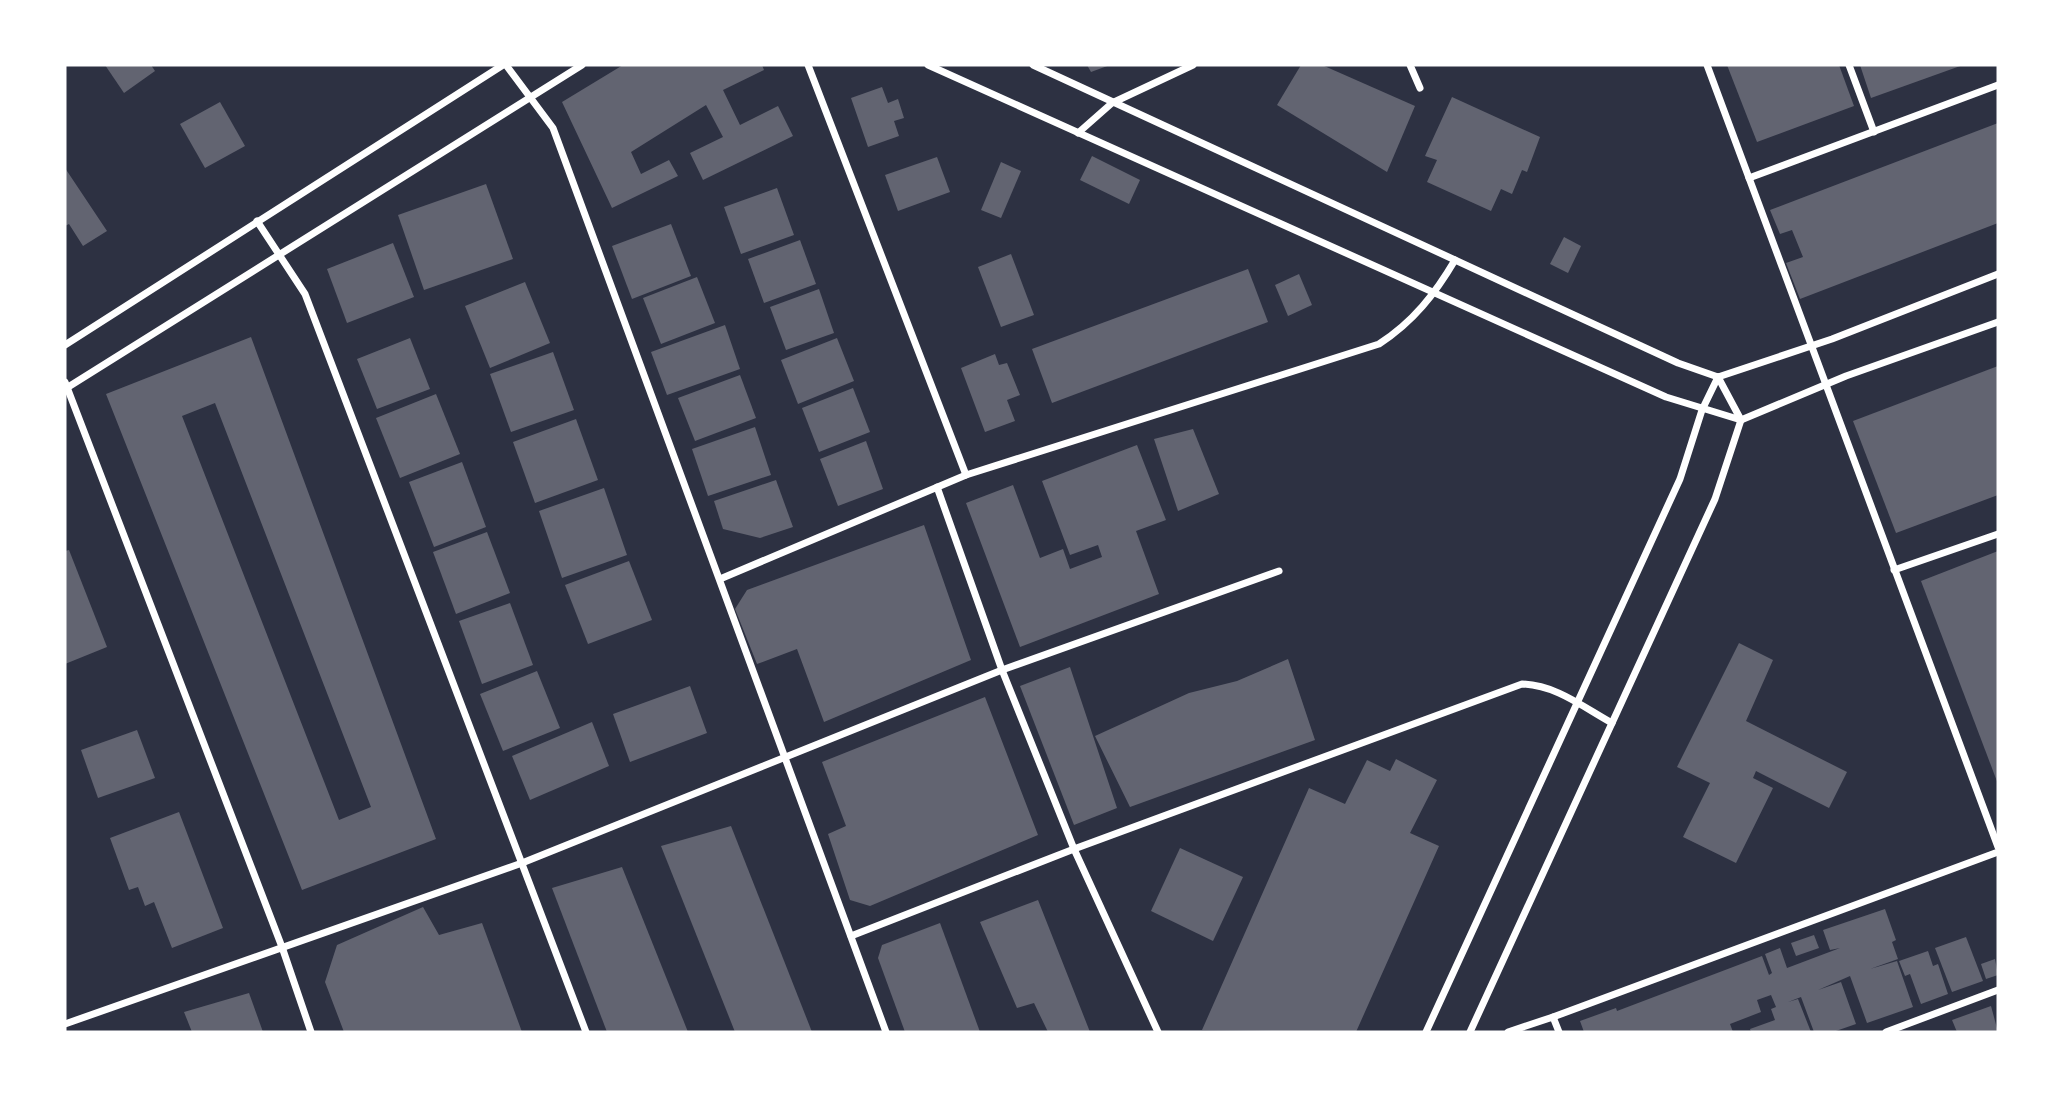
<svg xmlns="http://www.w3.org/2000/svg" width="2063" height="1097" viewBox="0 0 2063 1097" font-family="'Exo 2',sans-serif">
<rect width="100%" height="100%" fill="#2d3142"/>
<!-- building -->
<g fill="#626471" fill-rule="evenodd">
<path d="M105,65h46l4,6 -31,22z"/>
<path d="M623,65h139l2,5 -41,20 17,35 38,-19 15,30 -90,44 -13,-27 33,-16 -17,-32 -75,47 10,22 28,-14 9,16 -66,32 -50,-106z"/>
<path d="M1087,65h23l-19,7z"/>
<path d="M1301,65h21l93,41 -28,66 -110,-67z"/>
<path d="M1727,65h112l15,41 -97,36z"/>
<path d="M1860,65h103l-92,33z"/>
<path d="M882,87l6,16 10,-4 6,19 -10,3 5,15 -31,11 -17,-49z"/>
<path d="M1452,97l88,40 -13,35 -5,-2 -10,24 -11,-5 -10,22 -64,-29 10,-22 -12,-4z"/>
<path d="M220,102l25,44 -40,22 -25,-44z"/>
<path d="M1998,123v100l-198,76 -14,-36 17,-6 -11,-27 -12,4 -10,-24z"/>
<path d="M1092,156l48,24 -11,24 -49,-24z"/>
<path d="M937,157l13,35 -52,19 -13,-36z"/>
<path d="M1001,162l20,9 -20,47 -20,-8z"/>
<path d="M65,168l42,63 -24,15 -14,-22 -4,2z"/>
<path d="M486,184l27,75 -89,31 -26,-75z"/>
<path d="M777,188l17,47 -53,19 -17,-47z"/>
<path d="M671,224l20,52 -59,23 -20,-53z"/>
<path d="M1564,237l17,9 -13,27 -18,-9z"/>
<path d="M800,240l16,44 -52,19 -16,-44z"/>
<path d="M393,243l21,54 -67,26 -20,-54z"/>
<path d="M1011,254l23,61 -33,12 -23,-60z"/>
<path d="M1248,269l20,53 -216,81 -20,-54z"/>
<path d="M1299,274l13,31 -24,11 -13,-31z"/>
<path d="M697,277l18,46 -54,21 -18,-46z"/>
<path d="M525,282l25,61 -60,25 -25,-62z"/>
<path d="M819,289l15,44 -48,17 -16,-43z"/>
<path d="M725,325l15,44 -73,26 -16,-43z"/>
<path d="M251,337l185,502 -134,51 -196,-496zM215,403l156,404 -32,13 -157,-404z"/>
<path d="M410,338l20,51 -53,20 -20,-50z"/>
<path d="M837,338l17,43 -56,23 -17,-44z"/>
<path d="M553,352l21,58 -63,22 -21,-58z"/>
<path d="M995,354l4,11 8,-2 13,32 -13,5 8,21 -30,11 -24,-64z"/>
<path d="M1998,366v129l-102,38 -43,-112z"/>
<path d="M740,375l16,43 -61,23 -17,-43z"/>
<path d="M853,388l17,44 -51,20 -17,-44z"/>
<path d="M436,394l24,60 -60,24 -24,-60z"/>
<path d="M576,419l22,61 -63,23 -22,-61z"/>
<path d="M755,427l16,48 -63,21 -16,-47z"/>
<path d="M1193,429l26,65 -41,17 -24,-72z"/>
<path d="M866,441l17,48 -45,17 -18,-47z"/>
<path d="M1137,445l29,75 -30,11 23,63 -139,53 -54,-144 47,-18 27,73 23,-9 7,20 32,-12 -4,-12 -28,10 -28,-74z"/>
<path d="M462,462l24,65 -52,20 -25,-65z"/>
<path d="M776,480l17,47 -33,11 -37,-9 -9,-28z"/>
<path d="M604,488l23,67 -65,23 -23,-67z"/>
<path d="M924,525l47,135 -147,62 -27,-73 -40,15 -22,-55 12,-19z"/>
<path d="M487,532l23,61 -54,21 -23,-62z"/>
<path d="M69,550l38,97 -42,17v-113z"/>
<path d="M1998,551v233l-77,-203z"/>
<path d="M629,561l23,59 -64,24 -23,-59z"/>
<path d="M510,603l23,62 -51,19 -23,-63z"/>
<path d="M1739,643l34,17 -27,61 101,51 -18,36 -73,-37 -3,7 20,10 -37,75 -53,-26 27,-54 -33,-16z"/>
<path d="M1288,659l27,81 -185,67 -35,-71 94,-43 48,-12z"/>
<path d="M1070,667l47,141 -43,17 -54,-139z"/>
<path d="M537,671l23,57 -57,23 -23,-57z"/>
<path d="M690,686l17,47 -77,29 -17,-48z"/>
<path d="M985,697l53,138 -168,71 -20,-6 -22,-66 18,-8 -24,-64z"/>
<path d="M592,722l17,44 -79,34 -18,-44z"/>
<path d="M137,730l18,48 -57,20 -17,-48z"/>
<path d="M1396,759l41,21 -27,53 29,13 -83,186 -154,-2 107,-242 36,16 22,-44 23,11z"/>
<path d="M179,812l44,116 -51,20 -18,-46 -9,4 -7,-19 -9,3 -19,-52z"/>
<path d="M731,826l81,206h-77l-74,-186z"/>
<path d="M1180,848l63,29 -30,64 -62,-30z"/>
<path d="M622,867l66,165h-81l-55,-144z"/>
<path d="M1038,900l52,132h-42l-14,-29 -17,5 -37,-86z"/>
<path d="M423,907l16,28 43,-12 40,109h-178l-19,-50 12,-37z"/>
<path d="M1885,909l11,31 -4,2 6,17 -28,10 27,-8 16,46 -46,16 -17,-47 -32,14 23,-8 15,42 -23,8h-19l-13,-35 -13,5 10,-3 13,33h-60l-1,-3 25,-9 -4,-11 5,-2 -5,-12 -14,5 4,12 -31,12 3,8h-149l-4,-11 36,-13 1,3 145,-55 7,19 3,-2 -7,-19 15,-6 7,20 53,-20 -10,2 -7,-20z"/>
<path d="M940,923l40,109h-75l-27,-74 4,-13z"/>
<path d="M1814,935l5,13 -23,8 -5,-13z"/>
<path d="M1966,937l17,44 -31,11 -17,-44z"/>
<path d="M1928,951l5,15 5,-2 10,30 -27,10 -11,-30 -5,2 -6,-15z"/>
<path d="M1995,959l3,16 -12,4 -5,-15z"/>
<path d="M249,993l14,39h-71l-8,-20z"/>
<path d="M1991,1006l7,26h-41l-5,-12z"/>
</g>
<g fill="none" stroke-linecap="round" stroke-linejoin="round">
<!-- minor -->
<g stroke="#fff" stroke-width="7">
<path d="M506,65l47,63 333,904"/>
<path d="M808,65l158,410"/>
<path d="M928,65l738,332 75,23 105,-44 152,-54"/>
<path d="M1033,65l645,298 40,14 114,-38 166,-65"/>
<path d="M1410,65l10,23"/>
<path d="M1707,65l291,782"/>
<path d="M1849,65l25,67"/>
<path d="M1078,133l34,-30 81,-38"/>
<path d="M1749,178l249,-93"/>
<path d="M257,221l48,73 281,738"/>
<path d="M65,345l438,-280"/>
<path d="M65,382l217,565 29,85"/>
<path d="M65,389l517,-324"/>
<path d="M937,487l65,183 72,179 84,183"/>
<path d="M1894,570l104,-36"/>
<path d="M720,579l246,-104 413,-131c34,-22 56,-50 76,-84"/>
<path d="M851,936l223,-87 448,-165c34,1 61,23 90,39"/>
<path d="M1553,1017l445,-165"/>
<path d="M65,1024l457,-161 480,-193 277,-99"/>
<path d="M1426,1032l254,-553 22,-69 16,-33"/>
<path d="M1470,1032l245,-533 26,-79 -23,-43"/>
<path d="M1508,1032l45,-15 6,15"/>
<path d="M1886,1032l112,-42"/>
</g>
</g>
<!-- border -->
<rect width="2063" height="1097" fill="none" stroke="#ffffff" stroke-width="133"/>
</svg>
